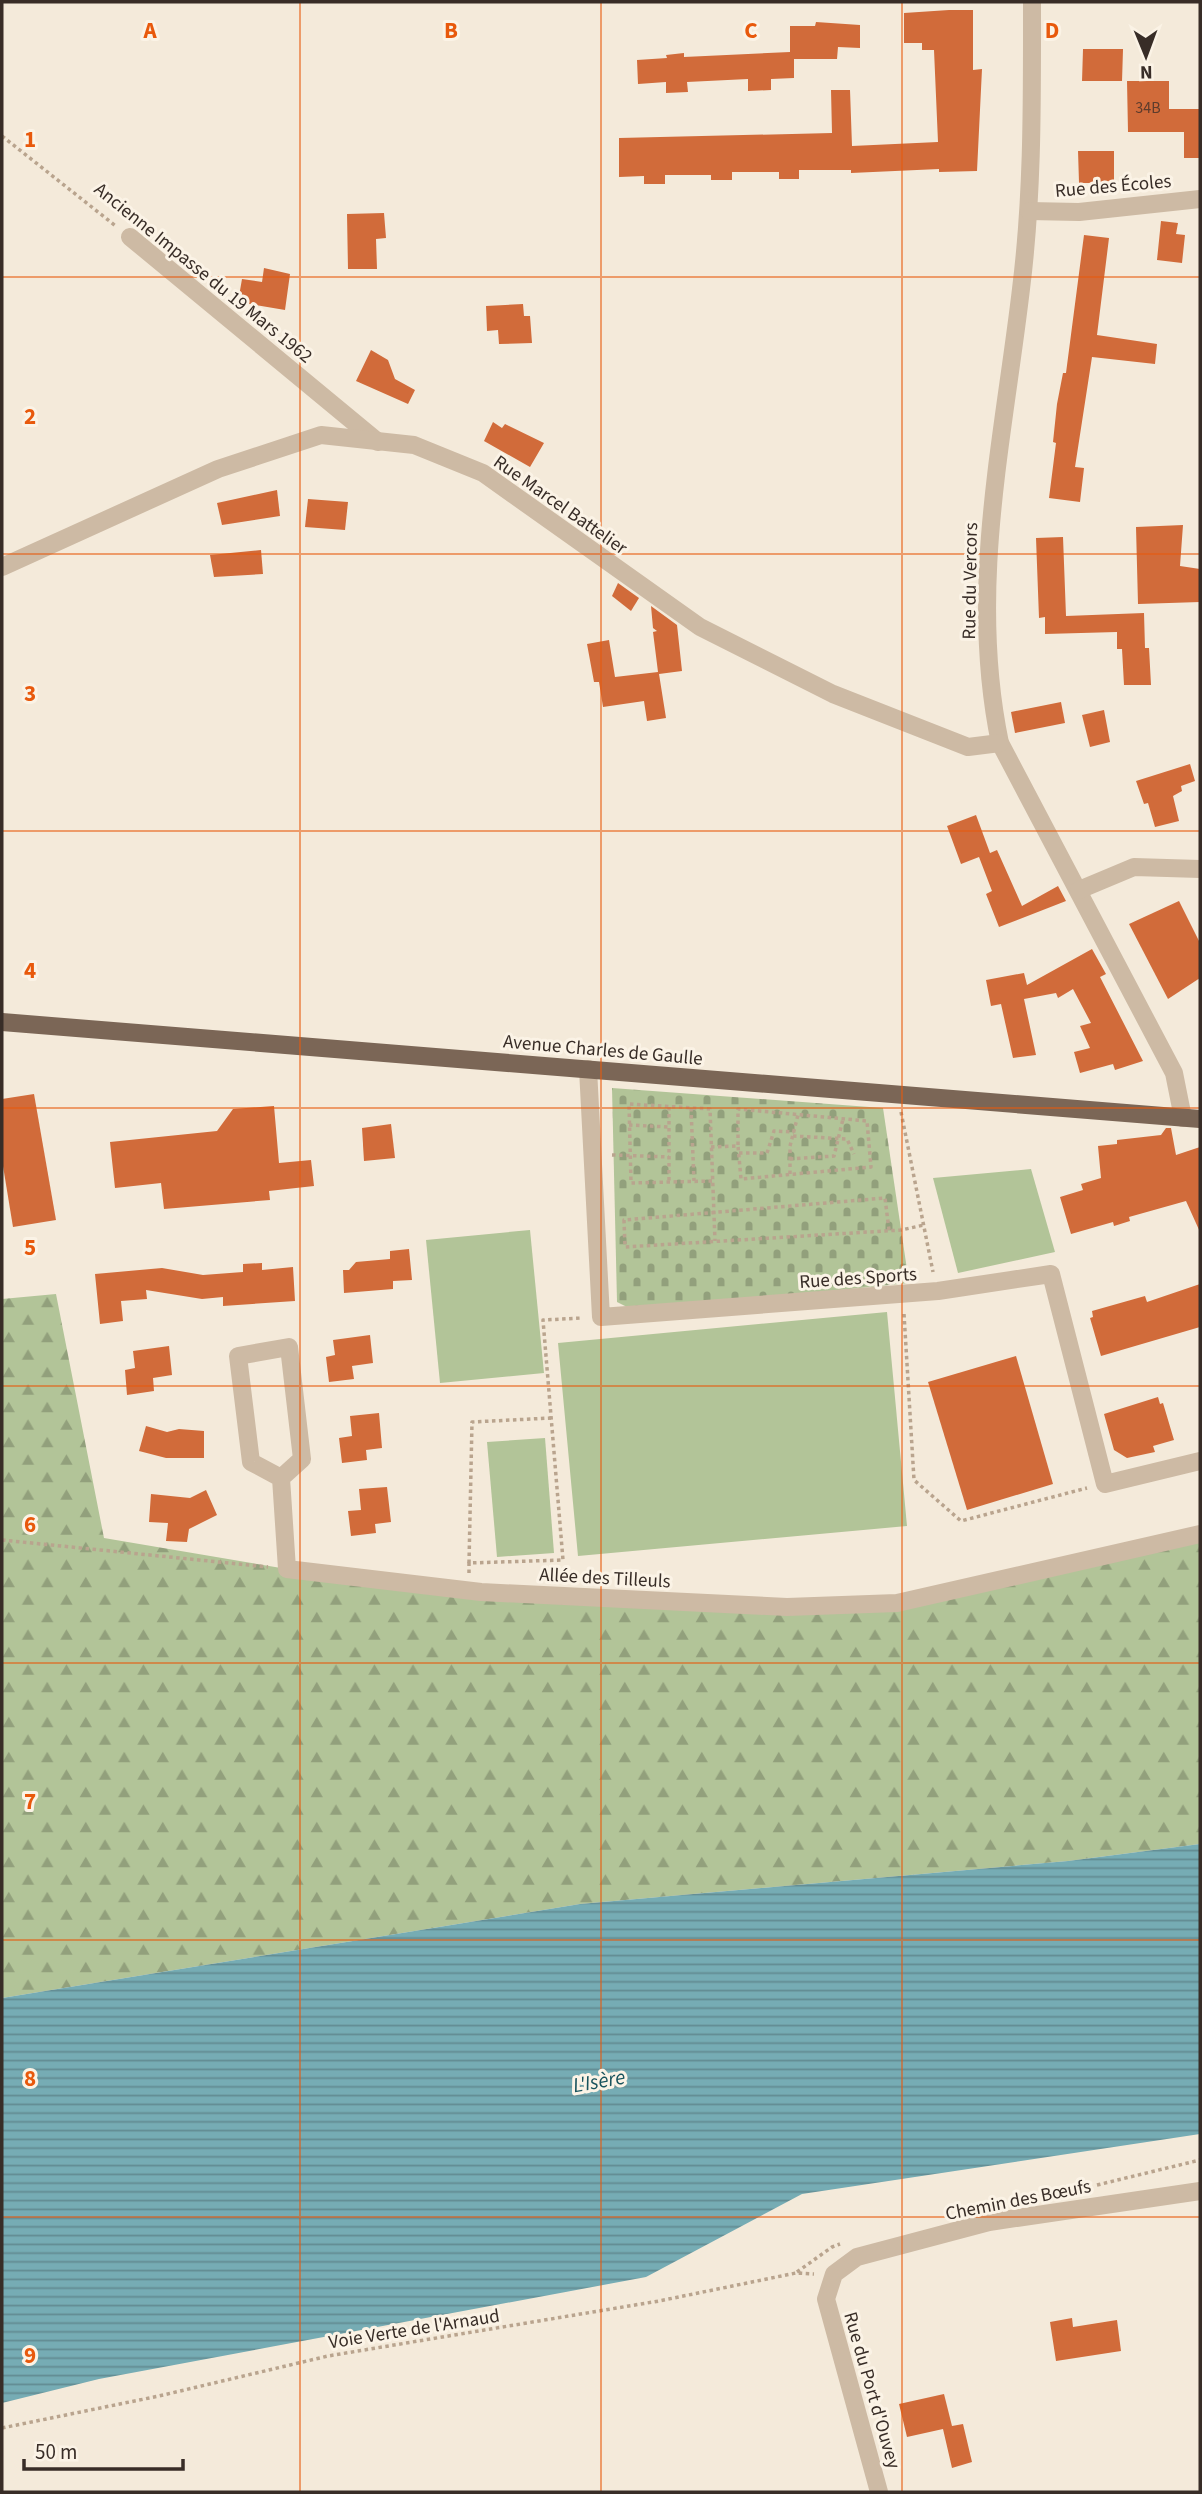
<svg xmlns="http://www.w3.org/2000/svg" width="1202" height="2494" viewBox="0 0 1202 2494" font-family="'Source Sans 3',sans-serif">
<defs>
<pattern id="forest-firs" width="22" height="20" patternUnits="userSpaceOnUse" patternTransform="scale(1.75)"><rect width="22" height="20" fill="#b2c498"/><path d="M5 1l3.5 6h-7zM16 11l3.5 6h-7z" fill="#92a07c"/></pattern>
<pattern id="cemetery-stones" width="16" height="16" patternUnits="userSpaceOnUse" patternTransform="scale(1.75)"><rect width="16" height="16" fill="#b2c498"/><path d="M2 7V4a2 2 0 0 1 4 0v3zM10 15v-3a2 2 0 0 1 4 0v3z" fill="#92a07c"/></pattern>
<pattern id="water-rules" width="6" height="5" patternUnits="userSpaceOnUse" patternTransform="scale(1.75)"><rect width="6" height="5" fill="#76acb4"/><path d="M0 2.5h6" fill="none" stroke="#628c92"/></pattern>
</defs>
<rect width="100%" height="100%" fill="#f4eada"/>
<!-- green -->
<g fill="#b2c498">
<path d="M1031,1169l24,83 -97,21 -25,-95z"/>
<path d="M530,1230l14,143 -104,10 -14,-143z"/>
<path d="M887,1312l20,214 -329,30 -20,-213z"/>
<path d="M545,1438l9,115 -57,4 -10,-115z"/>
</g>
<!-- forest -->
<path fill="url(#forest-firs)" d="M56,1294l48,244 183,31 182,21 428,13 303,-69v310l-132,17 -488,43 -578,94v-699z"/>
<!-- cemetery -->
<path fill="url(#cemetery-stones)" d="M612,1088l271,20 26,175 -274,28 -18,-9z"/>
<!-- water -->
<path fill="url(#water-rules)" d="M1200,1844v290l-398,60 -156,83 -547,102 -97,24v-405l578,-94 488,-43z"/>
<!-- building -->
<g fill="#d16b3a">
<path d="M949,10h24v60l9,-1 -5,102 -38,1v-3l-88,4v-3h-52v9h-20v-7h-47v8h-21v-5h-46v9h-21v-8l-25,1v-39l213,-5 -1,-43h19l2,56 86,-4 -4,-92h-12v-7h-18v-30z"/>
<path d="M816,22l44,3v23l-22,-1 -1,12h-43v19l-23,1v11l-23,1v-12l-61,3 1,10 -22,1v-11l-28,2 -1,-24 30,-2 -1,-3 18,-2v4l106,-5v-26h25z"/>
<path d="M1083,49h40l-1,32h-40z"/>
<path d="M1127,81h42v28h31v49h-16v-26h-56z"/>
<path d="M1078,151h36v32h-35z"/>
<path d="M384,213l2,25 -10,1 1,30h-29l-1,-55z"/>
<path d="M1161,221l17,2 -2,11 9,1 -3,28 -25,-3z"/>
<path d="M1084,235l25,3 -12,97 60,9 -2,20 -63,-7 -17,110 9,1 -4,34 -31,-4 7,-55 -3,-1 4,-38 6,-31h3z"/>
<path d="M264,268l26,6 -5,36 -47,-8 4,-23 20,3z"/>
<path d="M523,304l1,12h6l2,27 -33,1 -1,-14 -11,1 -1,-25z"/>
<path d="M371,350l17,10 7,19 20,11 -7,14 -52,-23z"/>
<path d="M493,422l9,6 3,-4 39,19 -14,24 -46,-26z"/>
<path d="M277,490l3,26 -58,9 -5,-22z"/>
<path d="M308,499l40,3 -3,28 -40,-3z"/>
<path d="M1183,525l-3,41 20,3v33l-62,2 -2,-77z"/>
<path d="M1063,537l3,79 78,-3 1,35h4l2,37h-27l-2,-36h-5v-17l-72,2v-17l-6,1 -3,-80z"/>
<path d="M261,550l2,24 -49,3 -4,-22z"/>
<path d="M618,583l21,15 -8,13 -19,-15z"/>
<path d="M651,606l26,19 5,46 -23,3 7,44 -19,3 -3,-20 -41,6 -4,-25h-5l-7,-38 22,-4 6,37 43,-5 -5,-40 4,-1 -4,-3z"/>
<path d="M1061,702l4,21 -50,10 -4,-21z"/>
<path d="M1104,710l6,32 -20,5 -8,-32z"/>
<path d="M1190,764l5,17 -14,5 1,5 -9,5 6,25 -24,6 -7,-24 -4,1 -8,-23z"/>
<path d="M976,815l14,38 7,-3 25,56 36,-20 8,15 -67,26 -13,-33 6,-3 -13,-34 -18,7 -14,-38z"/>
<path d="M1179,901l21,42v35l-32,21 -39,-75z"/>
<path d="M1092,949l14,25 -6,3 43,84 -28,9 -2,-6 -33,9 -6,-21 16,-4 -10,-22 11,-3 -18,-34 -15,9 -2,-5 -32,6 12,56 -23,3 -12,-54 -10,2 -5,-26 38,-7 3,12z"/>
<path d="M34,1094l22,126 -43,7 -11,-67v-61z"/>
<path d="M274,1106l5,57 32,-3 3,26 -45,5 1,9 -106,9 -3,-26 -46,5 -5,-46 107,-11 16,-22z"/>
<path d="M391,1124l4,34 -31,3 -2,-33z"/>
<path d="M1166,1128h5l5,27 24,-8v85l-14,-31 -57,16 1,4 -16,5 -1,-4 -42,12 -11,-37 23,-7 -2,-6 20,-6 -3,-32 19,-2v-4l44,-5z"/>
<path d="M409,1249l3,31 -19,1v8l-49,4 -1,-23h6l7,-8 34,-3v-8z"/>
<path d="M262,1263v7l31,-3 2,34 -72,5v-9l-21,2 -56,-9 1,9 -26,2 2,20 -23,3 -5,-50 67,-6 41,7 40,-3v-8z"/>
<path d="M1200,1284v43l-99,29 -11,-38 3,-1 -1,-6 53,-15 2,6z"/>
<path d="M370,1335l3,28 -21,3 2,13 -25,3 -3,-25 9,-2 -2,-15z"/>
<path d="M169,1346l3,29 -19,3 1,13 -27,4 -2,-25 10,-2 -2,-17z"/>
<path d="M1016,1356l37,128 -86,26 -39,-128z"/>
<path d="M1158,1397l2,7 3,-1 11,37 -21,6 2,6 -28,6 -13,-8 -10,-36z"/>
<path d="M379,1413l3,35 -16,2 1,10 -25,3 -3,-25 13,-2 -2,-20z"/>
<path d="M146,1426l21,6 12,-3 25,2v27h-38l-27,-7z"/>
<path d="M387,1487l4,35 -16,2 1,9 -25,3 -3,-25 13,-1 -2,-21z"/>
<path d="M206,1490l11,25 -28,14 -2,13 -21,-1 2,-18 -19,-1 2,-28 39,4z"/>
<path d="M1072,2318l1,9 44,-7 4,31 -65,10 -6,-39z"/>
<path d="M944,2394l8,32 11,-2 9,38 -20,6 -9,-39 -36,8 -8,-33z"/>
</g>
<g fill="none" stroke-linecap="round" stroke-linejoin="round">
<!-- path -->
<g stroke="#b9a48e" stroke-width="3.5" stroke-dasharray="3.5 3.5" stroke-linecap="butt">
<path d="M2,136l115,91"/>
<path d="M669,1107v75"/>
<path d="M691,1108l3,73"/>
<path d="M901,1112l32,160"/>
<path d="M629,1125l40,2"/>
<path d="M793,1136l54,3 7,15"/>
<path d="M711,1147l27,-1 3,33 130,-12 -4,-46 -129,-12v37"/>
<path d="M739,1153h28l7,-22 20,1"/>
<path d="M612,1155l57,2"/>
<path d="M790,1159l44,-3 9,-37"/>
<path d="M790,1174v-28l8,-31"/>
<path d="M712,1181l-81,2 -2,-79 81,5 5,132"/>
<path d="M889,1230l-4,-32 -261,22 1,27 276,-17 23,-5"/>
<path d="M904,1314l10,166 47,41 126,-33"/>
<path d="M2,1540l266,27"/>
<path d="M469,1563l3,-141 79,-4"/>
<path d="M469,1573v-10l94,-3 -20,-240 39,-2"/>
<path d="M1097,2185l103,-25"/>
<path d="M797,2272l35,-25 8,-3"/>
<path d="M2,2428l157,-32 169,-40 331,-55 137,-28 18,1"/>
</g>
<!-- minor -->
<g stroke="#cdbaa4" stroke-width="18">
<path d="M1032,2c0,96 1,191 -11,287 -18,153 -53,300 -21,454l174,330 9,45"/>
<path d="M1029,211l50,1 121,-13"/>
<path d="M130,237l248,205"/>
<path d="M2,567l216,-98 103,-34 93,10 69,28 217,154 133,67 135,53 32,-4"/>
<path d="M1079,890l55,-23 66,2"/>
<path d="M588,1069l13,248 337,-26 113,-17 54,210 95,-23"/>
<path d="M281,1478l-30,-16 -13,-106 51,-9 13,112 -21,19 6,91 194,23 306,15 110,-4 303,-69"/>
<path d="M879,2492l-53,-193 8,-25 23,-17 132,-35 211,-31"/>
</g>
<!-- major -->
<path stroke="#7b6656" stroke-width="18" d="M2,1022l1198,97"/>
</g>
<!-- grid -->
<path fill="none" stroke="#e8590c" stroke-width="2" stroke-opacity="0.55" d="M300,2v2490M601,2v2490M902,2v2490M2,277h1198M2,554h1198M2,831h1198M2,1108h1198M2,1386h1198M2,1663h1198M2,1940h1198M2,2217h1198"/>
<g text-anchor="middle" stroke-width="6" stroke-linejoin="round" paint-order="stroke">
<!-- number labels -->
<g font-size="16" fill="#5e3c2c">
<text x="1148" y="113">34B</text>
</g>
<!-- street labels -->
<g font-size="19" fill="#382d27" stroke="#fbf3e6">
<text transform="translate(1113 185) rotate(-5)" y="7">Rue des Écoles</text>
<text transform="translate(204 272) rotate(39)" y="7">Ancienne Impasse du 19 Mars 1962</text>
<text transform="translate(561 504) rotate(35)" y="7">Rue Marcel Battelier</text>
<text transform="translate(969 581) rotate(-89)" y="7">Rue du Vercors</text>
<text transform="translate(603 1049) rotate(5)" y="7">Avenue Charles de Gaulle</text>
<text transform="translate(858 1277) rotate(-4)" y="7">Rue des Sports</text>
<text transform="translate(605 1577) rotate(3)" y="7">Allée des Tilleuls</text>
<text transform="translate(1018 2199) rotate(-11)" y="7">Chemin des Bœufs</text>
<text transform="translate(414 2328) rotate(-9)" y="7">Voie Verte de l'Arnaud</text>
<text transform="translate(873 2390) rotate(74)" y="7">Rue du Port d'Ouvey</text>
</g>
<!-- water labels -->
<g font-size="21" font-style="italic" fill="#18535d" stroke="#fbf3e6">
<text transform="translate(599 2081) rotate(-10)" y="7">L'Isère</text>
</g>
</g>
<g font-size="23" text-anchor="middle" font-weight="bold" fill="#e8590c" stroke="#fbf3e6" stroke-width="6" stroke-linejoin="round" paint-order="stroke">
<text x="150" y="38">A</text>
<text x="451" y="38">B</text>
<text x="751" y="38">C</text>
<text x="1052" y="38">D</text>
<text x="30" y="147">1</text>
<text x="30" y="424">2</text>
<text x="30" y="701">3</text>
<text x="30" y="978">4</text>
<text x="30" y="1255">5</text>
<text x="30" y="1532">6</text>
<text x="30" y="1809">7</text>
<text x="30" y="2086">8</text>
<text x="30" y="2363">9</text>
</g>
<!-- border -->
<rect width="1202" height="2494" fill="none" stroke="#382d27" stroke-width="7"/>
<!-- north arrow -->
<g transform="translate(1146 56) rotate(179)" stroke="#fbf3e6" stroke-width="5" paint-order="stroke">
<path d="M0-5L12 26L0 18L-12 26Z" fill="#382d27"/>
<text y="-10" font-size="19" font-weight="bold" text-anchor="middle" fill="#382d27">N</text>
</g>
<!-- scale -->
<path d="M24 2459v10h159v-10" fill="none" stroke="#382d27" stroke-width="3.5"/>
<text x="35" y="2459" font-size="21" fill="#382d27" stroke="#fbf3e6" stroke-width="5" paint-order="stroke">50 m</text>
</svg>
